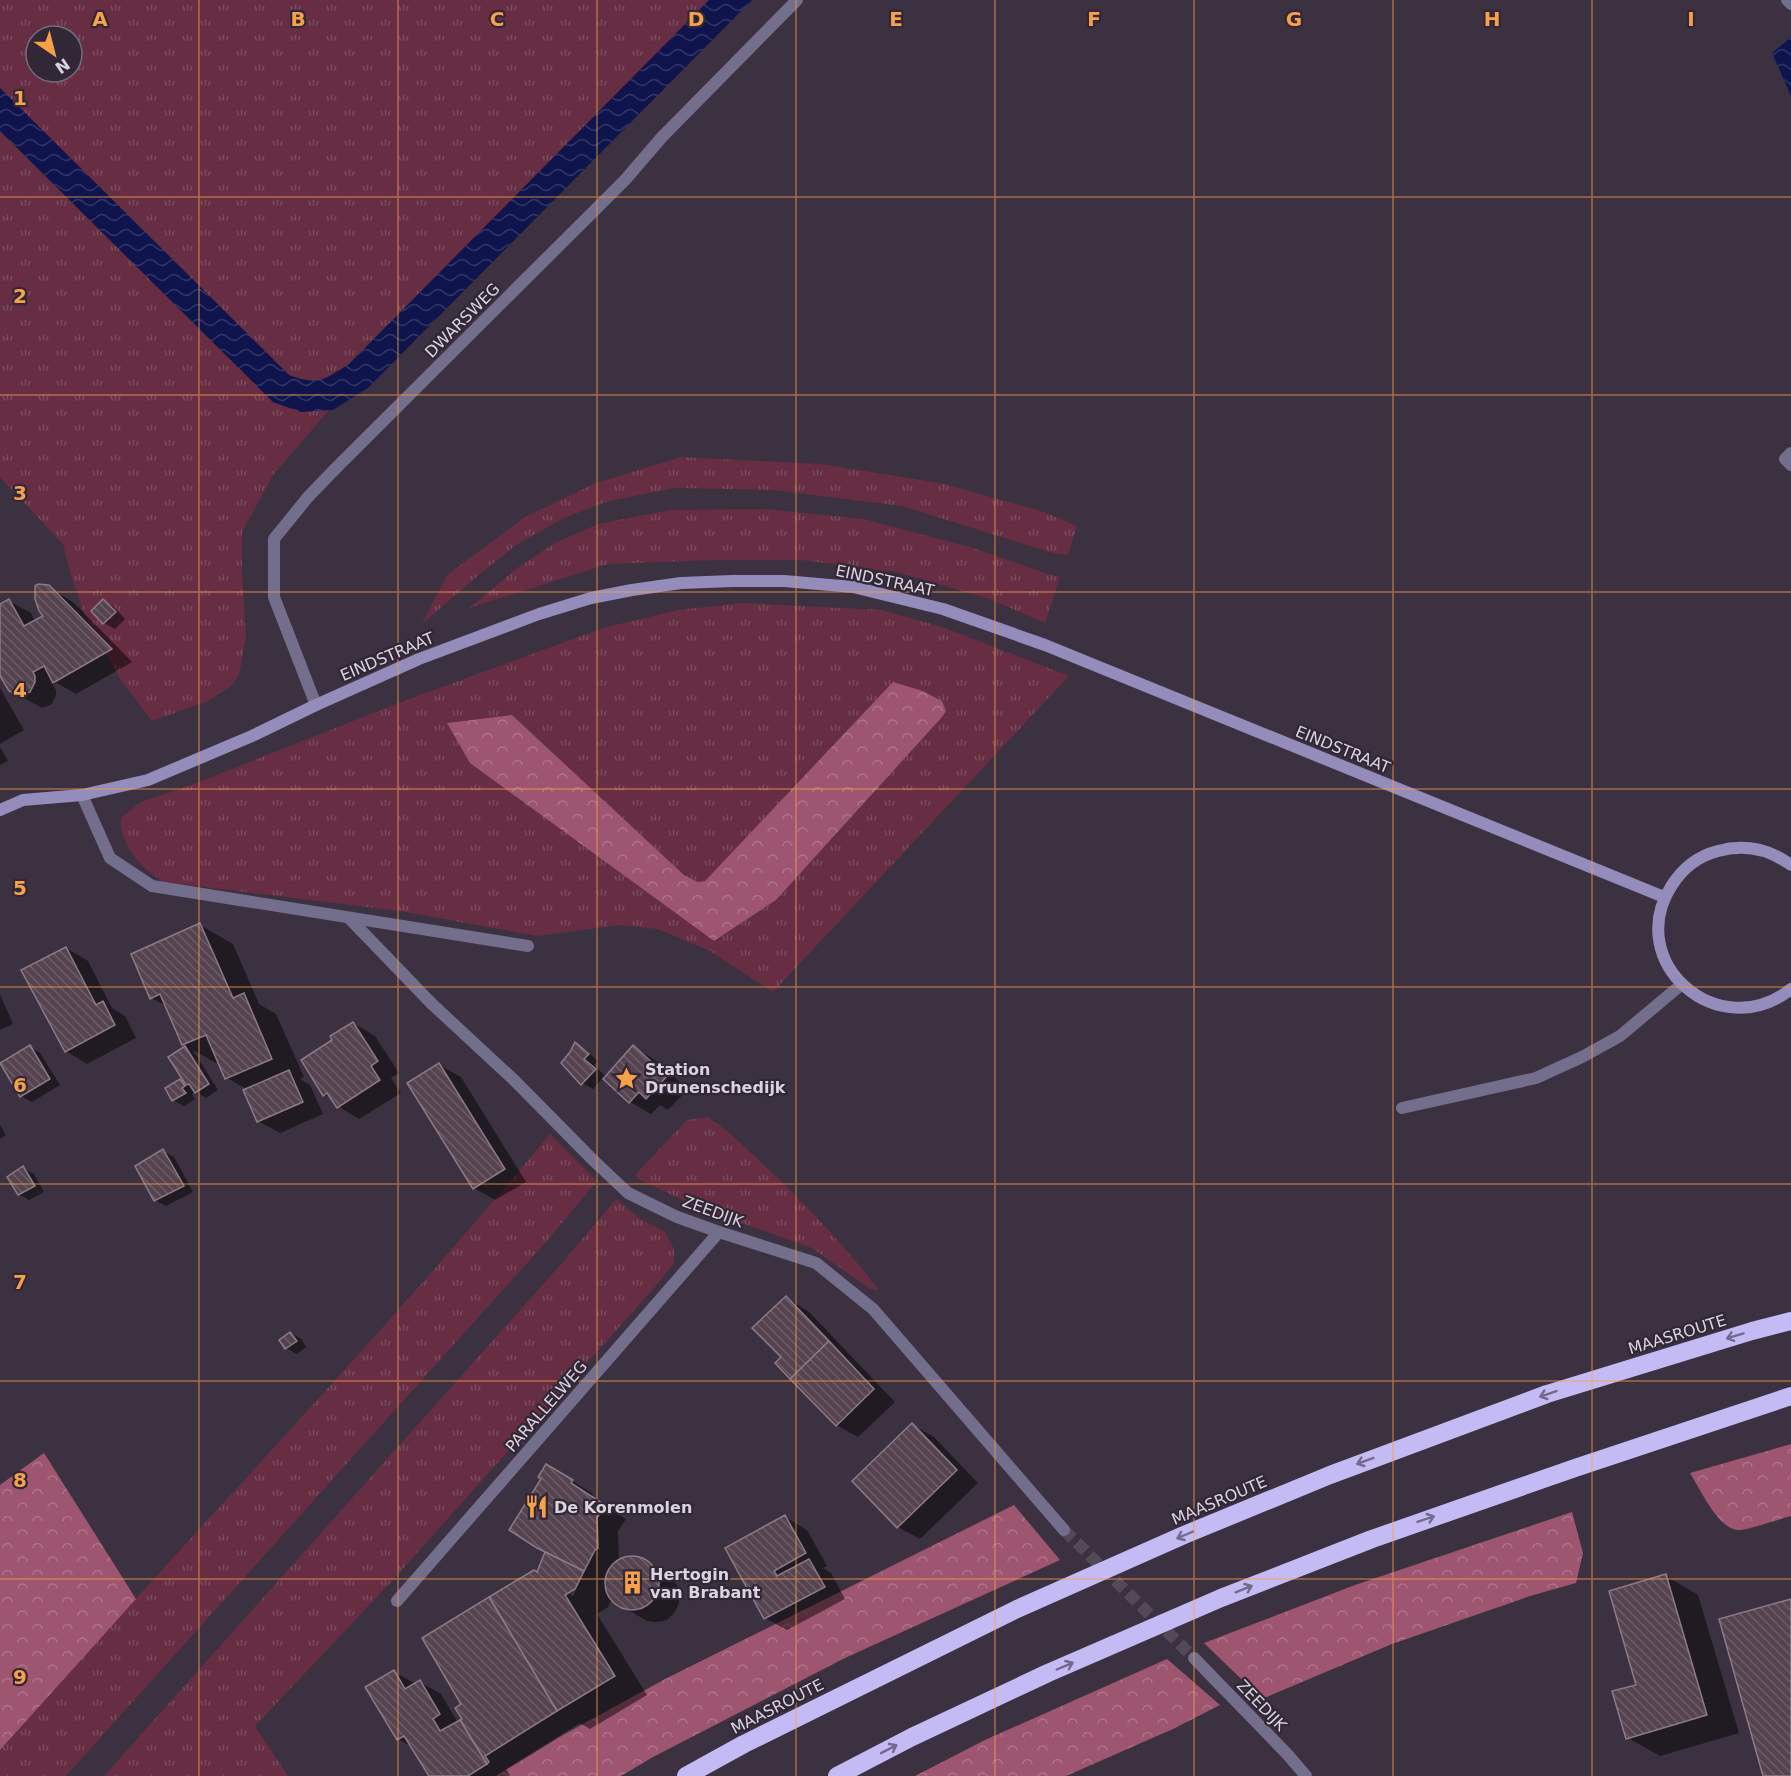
<svg xmlns="http://www.w3.org/2000/svg" width="1791" height="1776" viewBox="0 0 1791 1776" font-family="'DejaVu Sans',sans-serif">
<defs>
<pattern id="grass-tufts" width="24" height="20" patternUnits="userSpaceOnUse" patternTransform="scale(1.5)"><rect width="24" height="20" fill="#662d43"/><path d="M3 7l-1-3M5 7V3M7 7l1-3M15 17l-1-3M17 17v-4M19 17l1-3" fill="none" stroke="#7b4b5e"/></pattern>
<pattern id="forest-crowns" width="20" height="18" patternUnits="userSpaceOnUse" patternTransform="scale(1.5)"><rect width="20" height="18" fill="#9e556f"/><path d="M2 6a3 3 0 1 1 6 0M12 15a3 3 0 1 1 6 0" fill="none" stroke="#af748a"/></pattern>
<pattern id="water-waves" width="16" height="10" patternUnits="userSpaceOnUse" patternTransform="scale(1.5)"><rect width="16" height="10" fill="#0f154c"/><path d="M0 5q4-4 8 0t8 0" fill="none" stroke="#313665"/></pattern>
<pattern id="building-back-hatch" width="6" height="6" patternUnits="userSpaceOnUse" patternTransform="scale(1.5)"><rect width="6" height="6" fill="#554350"/><path d="M-1 5l2 2M0 0l6 6M5-1l2 2" fill="none" stroke="#6d5d69"/></pattern>
</defs>
<rect width="100%" height="100%" fill="#3c3141"/>
<!-- grass -->
<g fill="url(#grass-tufts)" fill-rule="evenodd">
<path d="M0,0h709l-360,364c-25,16 -30,22 -60,11l-289,-287zM36,36h36v36h-36z"/>
<path d="M0,131l273,271 28,10 28,-2 -56,65 -31,57v42l4,63 -7,38 -8,11 -23,15 -56,20 -30,-39 -37,-66 -15,-44 -7,-28 -63,-67z"/>
<path d="M681,457l140,7 124,20 99,28 33,14 -9,29 -16,-2 -150,-47 -130,-16 -98,-2 -69,14 -43,17 -46,26 -41,33 -53,46 25,-49 78,-58 71,-34z"/>
<path d="M766,509l97,10 107,28 84,29 6,1 -15,46 -58,-25 -90,-26 -96,-12h-85l-108,4 -139,44 47,-39 39,-26 43,-19 72,-14z"/>
<path d="M743,603l139,7 63,18 124,48 -296,316 -63,-41 -52,-22 -37,-4 -84,11 -137,-25 -235,-29c-22,-11 -47,-39 -44,-64l20,-16 53,-18 207,-82 202,-74 75,-18zM923,691l19,10 4,9 -4,7 -166,183 -62,41 -266,-218 64,-8 172,160 14,7 7,-1z"/>
<path d="M708,1117c22,15 40,33 59,51 40,38 78,78 112,122l-9,-1 -58,-41 -110,-39 -62,-29 -5,-5 52,-55z"/>
<path d="M550,1134l47,47 -51,61 -480,534h-66v-26c182,-207 374,-404 550,-616z"/>
<path d="M616,1199l23,19 26,14 9,17v14l-19,24 -263,294 -137,145 33,50h-184l459,-514z"/>
</g>
<!-- forest -->
<g fill="url(#forest-crowns)">
<path d="M893,682l30,9 19,10 4,10 -4,6 -166,183 -62,41 -244,-178 -23,-40 65,-8 172,160 14,7 7,-1z"/>
<path d="M1791,1444v72c-12,3 -44,15 -54,14 -19,-2 -37,-41 -47,-57z"/>
<path d="M44,1453l92,146 -136,151v-265z"/>
<path d="M1014,1505l46,55 -215,98 -192,99 -32,19h-125l67,-41 104,-57z"/>
<path d="M1572,1512l11,41 -7,30 -46,13 -138,48 -130,55 -58,-56 151,-58z"/>
<path d="M1167,1659l53,46 -47,24 -107,47h-151l70,-36z"/>
</g>
<!-- water -->
<g fill="url(#water-waves)">
<path d="M709,0h43l-384,388 -35,22h-4l-28,2 -28,-10 -273,-271v-43l289,287c29,11 35,5 60,-11z"/>
<path d="M1790,38l1,1v57l-19,-43z"/>
</g>
<!-- shadow -->
<g fill="#0007" fill-rule="evenodd">
<path d="M51,589l22,13 59,60 -56,32 -19,-11 -4,2 3,5v5l-4,9 -10,4 -32,-18 -10,-17v-67l9,-5 22,12 4,9 10,-5z"/>
<path d="M103,601l11,6 11,12 -10,10 -11,-6 -11,-12z"/>
<path d="M0,688l24,42 -24,14z"/>
<path d="M0,747l8,14 -8,4z"/>
<path d="M200,925l33,19 26,60 17,10 28,63 -4,2 10,6 13,29 -43,19 -22,-12 -10,-31 -21,-12 -8,-17 -3,2 -23,-13 25,40 -12,8 -11,-7 -3,3 3,5 -11,7 -11,-6 7,-19 8,4 -18,-28 17,-11 -4,-2 -16,-38 -16,-8z"/>
<path d="M66,948l22,13 24,47 13,8 11,22 -49,26 -21,-13z"/>
<path d="M0,994l13,30 -13,6z"/>
<path d="M353,1023l22,13 24,37 -8,5 10,15 -42,26 -21,-13 -4,-6 -9,-5 9,-55z"/>
<path d="M576,1044l10,6 12,11 -4,4 12,12 28,-30 21,13 33,29 -20,21 -8,-5 -9,9 -21,-12 -27,-24 -10,11 -11,-6z"/>
<path d="M30,1047l10,6 20,32 -28,17 -11,-6z"/>
<path d="M439,1065l22,12 65,105 -31,18 -21,-12z"/>
<path d="M0,1125l6,10 -6,4z"/>
<path d="M163,1151l11,6 19,35 -27,14 -11,-6z"/>
<path d="M23,1168l11,6 10,18 -15,8 -10,-6z"/>
<path d="M786,1298l22,13 87,91 -37,35 -22,-12 -53,-68z"/>
<path d="M291,1333l10,6 5,8 -9,7 -11,-6z"/>
<path d="M912,1425l22,12 44,46 -58,56 -22,-12z"/>
<path d="M568,1478l25,16 -1,3 34,22 -8,12 1,29 10,-3 10,1 31,18 7,9 3,9 -1,10 -5,9 -7,7 -10,2 -10,-1 -31,-18 -4,-5 -4,9 -11,7 50,81 -57,34 -10,-6 -74,46 4,6 -2,1h-77l-17,-28 -16,-9 -4,-67 22,12 4,-2 21,12 17,29 6,-4v-14l73,-131 10,-22zM582,1571h3l-12,25 -3,-1z"/>
<path d="M785,1517l22,13 20,36 -4,2 8,5 14,26 -58,31 -22,-12 -38,-70z"/>
<path d="M1666,1576l32,19 41,138 -79,23 -32,-18 10,-52z"/>
</g>
<!-- building -->
<g fill="url(#building-back-hatch)" stroke="#8d7a88" stroke-width="1.5">
<path d="M38,584l11,1 63,64 -59,34 -9,-17 -11,6 2,4v6l-5,10 -11,4 -10,-5 -9,-15v-72l9,-5 15,27 19,-10 -4,-5 -4,-12v-13z"/>
<path d="M103,599l13,13 -13,12 -12,-13z"/>
<path d="M200,923l33,75 11,-5 28,66 -47,20 -19,-44 -24,10 -22,-51 -10,5 -19,-45z"/>
<path d="M66,947l30,58 7,-4 12,24 -50,27 -44,-82z"/>
<path d="M353,1022l25,39 -7,5 9,14 -43,28 -10,-15 -4,3 -22,-36 31,-20 -2,-4z"/>
<path d="M575,1042l14,12 -5,5 12,10 -15,16 -20,-22 9,-11z"/>
<path d="M30,1045l20,34 -30,18 -20,-34z"/>
<path d="M633,1045l34,31 -21,23 -7,-7 -10,11 -26,-24z"/>
<path d="M185,1046l24,38 -14,9 -6,-9 -3,1 -18,-28z"/>
<path d="M439,1063l66,106 -32,20 -66,-106z"/>
<path d="M289,1070l14,32 -46,20 -14,-32z"/>
<path d="M180,1079l5,7 -3,2 4,5 -14,8 -7,-13z"/>
<path d="M163,1149l21,37 -30,15 -19,-35z"/>
<path d="M23,1166l12,20 -17,9 -11,-18z"/>
<path d="M786,1296l43,45 -39,38 -15,-16 6,-6 -29,-29z"/>
<path d="M290,1332l7,9 -12,8 -6,-9z"/>
<path d="M829,1341l45,48 -38,37 -46,-47z"/>
<path d="M912,1423l45,47 -60,58 -45,-47z"/>
<path d="M546,1464l27,16 -2,3 34,22 -8,13 1,30 -3,2 -11,21 -47,-23 -28,-18 32,-51 -3,-2z"/>
<path d="M785,1515l21,38 -32,18 3,5 32,-17 16,28 -61,32 -39,-71z"/>
<path d="M545,1552l39,19 -9,18 -10,6 50,81 -58,35 -68,-114 45,-27 3,2z"/>
<circle cx="632" cy="1583" r="27"/>
<path d="M1666,1574l41,141 -81,24 -14,-48 24,-6 -27,-94z"/>
<path d="M489,1597l68,114 -72,45 4,6 -2,2 -27,-44 2,-1 -7,-11 6,-4 -39,-66z"/>
<path d="M1791,1599v177h-28l-44,-157z"/>
<path d="M394,1670l11,19 15,-9 20,34 -7,5 7,12 20,-11 27,44 -19,12h-39l-25,-40 -7,4 -32,-53z"/>
</g>
<g fill="none" stroke-linecap="round" stroke-linejoin="round">
<!-- minor-tunnel -->
<path stroke="#544959" stroke-width="12" stroke-dasharray="12 6" stroke-linecap="butt" d="M1064,1530l130,128"/>
<!-- service -->
<g stroke="#736e8b" stroke-width="12">
<path d="M1791,453l-6,6 6,6"/>
<path d="M1402,1108l134,-30 46,-21 38,-21 62,-52"/>
</g>
<!-- minor -->
<g stroke="#736e8b" stroke-width="12">
<path d="M1787,0l4,4"/>
<path d="M316,705l-42,-108v-58l34,-42 30,-31 287,-286 37,-43 135,-137"/>
<path d="M82,795l28,63 42,28 376,60"/>
<path d="M349,918l83,86 83,77 78,79 35,33 49,24 42,15 97,31 57,46 191,221"/>
<path d="M397,1601l322,-369"/>
<path d="M1194,1658l94,97 18,21"/>
</g>
<!-- secondary -->
<g stroke="#948cba" stroke-width="12">
<path d="M0,810l23,-10 59,-5 66,-15 104,-44 64,-31 103,-46 120,-45 52,-16 41,-8 49,-7 51,-2h52l69,6 90,22 102,36 619,252"/>
<path d="M1791,865c-22,-16 -47,-21 -73,-14 -20,5 -35,17 -46,34 -50,77 47,161 119,104"/>
</g>
<!-- motorway -->
<g stroke="#c5bbf4" stroke-width="18">
<path d="M686,1776l58,-32 273,-135 167,-74 146,-60 217,-81 205,-63 39,-10"/>
<path d="M837,1776l75,-39 136,-64 173,-75 151,-59 203,-71 216,-72"/>
</g>
</g>
<!-- one-way arrows -->
<defs><path id="oneway-shaft" d="M-6 0H5M1.5-3L5.5 0L1.5 3" fill="none" stroke-width="1.6" stroke-linecap="round" stroke-linejoin="round" transform="scale(1.5)"/></defs>
<g stroke="#746a8c">
<use href="#oneway-shaft" transform="translate(1735 1336) rotate(163)"/>
<use href="#oneway-shaft" transform="translate(1548 1394) rotate(161)"/>
<use href="#oneway-shaft" transform="translate(1365 1461) rotate(160)"/>
<use href="#oneway-shaft" transform="translate(1426 1519) rotate(-19)"/>
<use href="#oneway-shaft" transform="translate(1185 1535) rotate(157)"/>
<use href="#oneway-shaft" transform="translate(1244 1589) rotate(-22)"/>
<use href="#oneway-shaft" transform="translate(1065 1666) rotate(-23)"/>
<use href="#oneway-shaft" transform="translate(889 1749) rotate(-27)"/>
</g>
<!-- grid -->
<path fill="none" stroke="#f7a148" stroke-width="1.5" stroke-opacity="0.55" d="M199,0v1776M398,0v1776M597,0v1776M796,0v1776M995,0v1776M1194,0v1776M1393,0v1776M1592,0v1776M0,197h1791M0,395h1791M0,592h1791M0,789h1791M0,987h1791M0,1184h1791M0,1381h1791M0,1579h1791"/>
<!-- icons -->
<defs>
<symbol id="sight-bare" viewBox="-9 -9 18 18"><path d="M0-6L1.8-2.2L6-1.7L2.9 1.2L3.7 5.4L0 3.3L-3.7 5.4L-2.9 1.2L-6-1.7L-1.8-2.2Z" fill="#f7a148" stroke="#322737" stroke-width="2.5" paint-order="stroke"/></symbol>
<symbol id="restaurant-bare" viewBox="-9 -9 18 18"><path d="M-5-6h1v4h1v-4h1v4h1v-4h1v5L-1.5 .5V6h-2V.5L-5-1ZM5-6V6H3V1.5H1.5Q1.5-4 5-6Z" fill="#f7a148" stroke="#322737" stroke-width="2.5" paint-order="stroke"/></symbol>
<symbol id="building-bare" viewBox="-9 -9 18 18"><path d="M-4-6H4V6H1V3H-1V6H-4ZM-2.5-4.3h1.7v1.8h-1.7ZM.8-4.3h1.7v1.8H.8ZM-2.5-1h1.7V.8h-1.7ZM.8-1h1.7V.8H.8Z" fill="#f7a148" stroke="#322737" stroke-width="2.5" paint-order="stroke"/></symbol>
</defs>
<g fill-rule="evenodd">
<use href="#sight-bare" x="610" y="1062" width="33" height="33"/>
<use href="#restaurant-bare" x="520" y="1490" width="33" height="33"/>
<use href="#building-bare" x="616" y="1566" width="33" height="33"/>
</g>
<g text-anchor="middle" stroke-width="4.5" stroke-linejoin="round" paint-order="stroke">
<!-- street labels -->
<g font-size="16" fill="#dad4de" stroke="#322737">
<text transform="translate(462 320) rotate(-45)" y="6">DWARSWEG</text>
<text transform="translate(885 580) rotate(12)" y="6">EINDSTRAAT</text>
<text transform="translate(387 656) rotate(-23)" y="6">EINDSTRAAT</text>
<text transform="translate(1343 749) rotate(22)" y="6">EINDSTRAAT</text>
<text transform="translate(713 1211) rotate(20)" y="6">ZEEDIJK</text>
<text transform="translate(1677 1334) rotate(-17)" y="6">MAASROUTE</text>
<text transform="translate(546 1406) rotate(-49)" y="6">PARALLELWEG</text>
<text transform="translate(1219 1500) rotate(-23)" y="6">MAASROUTE</text>
<text transform="translate(1262 1705) rotate(46)" y="6">ZEEDIJK</text>
<text transform="translate(777 1706) rotate(-27)" y="6">MAASROUTE</text>
</g>
<!-- poi labels -->
<g font-size="16" font-weight="bold" fill="#dad4de" stroke="#322737" text-anchor="start">
<text x="645" y="1075">Station<tspan x="645" dy="18">Drunenschedijk</tspan></text>
<text x="554" y="1513">De Korenmolen</text>
<text x="650" y="1580">Hertogin<tspan x="650" dy="18">van Brabant</tspan></text>
</g>
</g>
<g font-size="20" text-anchor="middle" font-weight="bold" fill="#f7a148" stroke="#322737" stroke-width="4.5" stroke-linejoin="round" paint-order="stroke">
<text x="100" y="26">A</text>
<text x="298" y="26">B</text>
<text x="497" y="26">C</text>
<text x="696" y="26">D</text>
<text x="896" y="26">E</text>
<text x="1094" y="26">F</text>
<text x="1294" y="26">G</text>
<text x="1492" y="26">H</text>
<text x="1691" y="26">I</text>
<text x="20" y="105">1</text>
<text x="20" y="303">2</text>
<text x="20" y="500">3</text>
<text x="20" y="697">4</text>
<text x="20" y="895">5</text>
<text x="20" y="1092">6</text>
<text x="20" y="1289">7</text>
<text x="20" y="1487">8</text>
<text x="20" y="1684">9</text>
</g>
<!-- north arrow -->
<g transform="translate(54 54) rotate(145)"><circle r="28" fill="#322737" stroke="#756c7a" stroke-width="1.5"/>
<path d="M0-4.5L10 22L0 15L-10 22Z" fill="#f7a148"/>
<text y="-9" font-size="16" font-weight="bold" text-anchor="middle" fill="#dad4de">N</text>
</g>
</svg>
